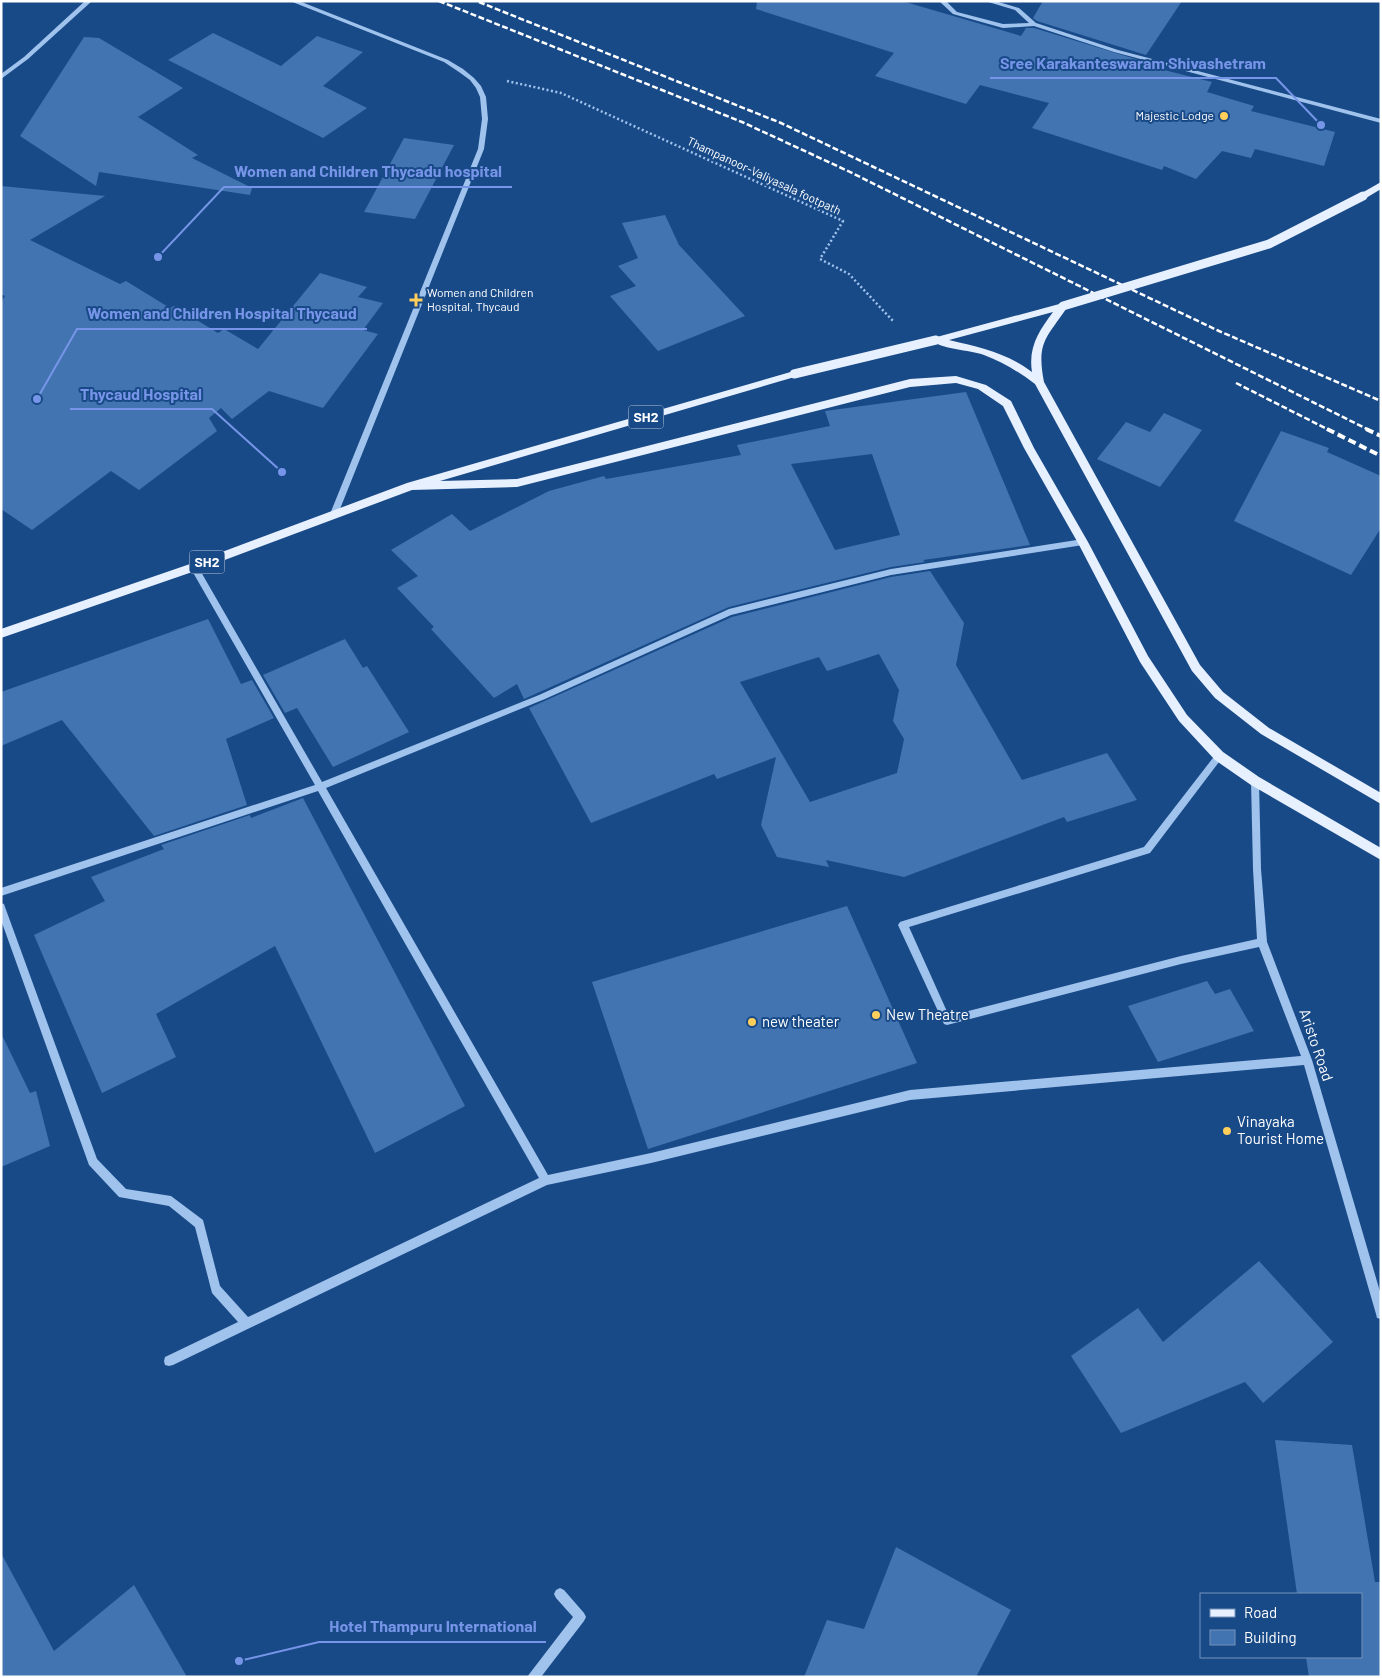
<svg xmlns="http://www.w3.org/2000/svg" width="1382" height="1678" viewBox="0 0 1382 1678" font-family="Barlow,sans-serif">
<rect width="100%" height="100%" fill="#194a88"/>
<!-- building -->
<g fill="#4174b1" fill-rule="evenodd">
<path d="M757,1h145l119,35 5,-8h8l108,33 -2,3 72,18 -5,10 47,14 -3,5 84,21 -11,34 -69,-17 -4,9 -29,-7 -26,28 -32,-13 -2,4 -130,-42 17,-25 -69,-18 -14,19 -91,-28 19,-23 -138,-44z"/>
<path d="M1043,1h139l-36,54 -109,-34 -4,-3z"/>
<path d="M213,33l68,33 36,-30 46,16 -40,34 44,22 -44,30 -155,-78z"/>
<path d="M84,37l15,1 84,50 -45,29 60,38 -6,3 60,30 -2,7 -151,-23 -3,14 -76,-50z"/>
<path d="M404,138l50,7 -39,74 -51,-7z"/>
<path d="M1,186l104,10 -75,44 90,44 6,-3 44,27 4,-2 44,27 6,-4 34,20 62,-76 47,14 -9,10 25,6 -20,27 15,4 -55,74 -54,-17 -37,28 -11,-11 -12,10 8,13 -78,59 -28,-19 -79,59 -31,-21v-207l4,-6 -4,-2z"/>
<path d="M665,215l14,30 66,71 -87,35 -48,-55 26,-10 -18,-20 20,-8 -16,-35z"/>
<path d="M966,392l64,153 -107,15 2,2 -34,5 -162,40 -205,92 -7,-15 -23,14 -63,-69 3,-2 -37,-39 21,-12 -27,-26 61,-36 18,17 79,-40 55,-15 2,3 135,-24 -4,-10 93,-19 -5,-15zM872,454l28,81 -65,15 -44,-86z"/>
<path d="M1164,413l38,17 -42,57 -63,-28 29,-37 24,10z"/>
<path d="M1281,431l48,17 -2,4 54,24v52l-30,47 -117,-54z"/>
<path d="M930,571l34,52 -8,42 66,115 85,-27 30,47 -70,22 -3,-5 -160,60 -78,-17 3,7 -52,-10 -16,-32 15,-68 -59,22 -3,-5 -123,49 -62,-115 203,-91 159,-40zM879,654l20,36 -6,31 11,18 -7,34 -87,29 -70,-120 79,-25 8,14z"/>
<path d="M208,619l33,65 11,-4 22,38 -48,21 21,66 -93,31 -92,-116 -61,26v-54z"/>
<path d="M345,639l18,29 4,-2 42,66 -76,35 -36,-59 -12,5 -22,-38z"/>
<path d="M303,798l162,308 -90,47 -100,-207 -119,68 20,43 -74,36 -68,-158 71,-34 -14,-24 73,-28 -3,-4 89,-30 1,3z"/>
<path d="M847,906l70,157 -269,86 -56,-167z"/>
<path d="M1207,981l8,13 15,-5 24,42 -96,31 -30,-56z"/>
<path d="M1,1033l29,60 6,-2 14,55 -49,21z"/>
<path d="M1259,1261l74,81 -70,61 -18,-21 -124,51 -50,-77 67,-48 25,34z"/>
<path d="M1275,1440l77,5 23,137h6v95h-72l-3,-20h55v-63h-64z"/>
<path d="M896,1547l115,63 -35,67h-172l23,-57 37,9z"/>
<path d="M1,1553l53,98 80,-66 53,92h-186z"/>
</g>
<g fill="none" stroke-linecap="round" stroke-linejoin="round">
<!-- path -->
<path stroke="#a0c3ed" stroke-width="2.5" stroke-dasharray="2 2.5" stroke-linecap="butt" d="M507,81l54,12 282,128 -23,38 29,15 44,47"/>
<!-- minor -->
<g fill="#a0c3ed" fill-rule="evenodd">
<path d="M85,1h7l-64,58 -27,20v-5l23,-17z"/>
<path d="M290,1h9l149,59 15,9 11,9 7,8 5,11 2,22 -4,30 -146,365 -4,3 -4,-3 148,-365 4,-30 -2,-22 -4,-9 -6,-8 -11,-8 -15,-10z"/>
<path d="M939,1h7l11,11 46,12 26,-1 -14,-13 -30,-9h10l24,7 17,15 82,27 263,69v4l-267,-71 -80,-26 -31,2 -50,-14z"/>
<path d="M1083,539l4,3 -4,3 -192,30 -160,40 -186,84 -219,89 222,387 103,-22 259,-63 391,-34 -42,-109 -78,17 -234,61 -3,-1 -46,-99 2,-3 3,-1 241,-74 72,-93h6l1,2 -1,2 -72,95 -241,74 40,89 232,-60 76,-17 -4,-70 -2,-88 1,-3h6l1,3 2,88 6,73 45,118 69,235v24l-4,-1 -1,-4 -72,-249 -394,35 -259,63 -104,22 -374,180 -4,1 -4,-1 -1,-4 1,-4 73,-35 -26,-29 -17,-66 -26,-21 -50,-9 -30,-32 -88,-245v-17l3,1 1,3 92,252 29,30 45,7 32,24 17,66 28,31 291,-139 -221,-387 -317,105v-8l314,-103 -124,-216 -1,-2 1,-2h6l125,217 217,-87 190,-86 162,-40z"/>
<path d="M560,1588l4,2 20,23 2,4 -2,4 -43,56h-14l46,-60 -17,-19 -2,-4 2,-4z"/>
</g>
<!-- major -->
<g fill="#e6f0ff" fill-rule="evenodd">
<path d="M1381,182v7l-15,9h-6v-4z"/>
<path d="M1063,303l5,3c-21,32 -32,35 -24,76l156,283 23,27 46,36 112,65v11l-120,-70 -46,-36 -23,-27 -157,-287c-16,-12 -32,-22 -51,-29 -14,-5 -44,-6 -53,-15l2,-2zM1053,312c-14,19 -25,35 -21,60 -25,-19 -53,-25 -83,-32z"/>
<path d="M794,371l4,1v4l-358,105 77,-2 393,-100 46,-3 30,9 25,16 23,47 54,94 60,114 39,59 36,37 36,25 122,71v12l-130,-75 -36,-25 -36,-39 -39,-59 -62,-119 -54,-95 -21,-42 -25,-17 -22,-6 -46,4 -393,100 -105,3 -214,80 -197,68v-9l189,-65 217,-81z"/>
</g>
<!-- rail-far1 -->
<g stroke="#fff" stroke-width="2.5" stroke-dasharray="6 2.5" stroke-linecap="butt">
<path d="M439,1l303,121 106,49 521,259"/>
<path d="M479,2l302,121 438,208 162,70"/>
<path d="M1236,383l93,47"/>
</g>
<!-- rail -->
<g stroke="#fff" stroke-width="4" stroke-dasharray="8 4" stroke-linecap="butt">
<path d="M1327,429l54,27"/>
<path d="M1366,429l15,7"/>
</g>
<!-- major-bridge -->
<g stroke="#e6f0ff" stroke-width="9">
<path d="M1063,306l206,-62 94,-48"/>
<path d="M794,374l142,-34"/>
</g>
</g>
<!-- markers -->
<g fill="#ffcf5c" stroke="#194a88" stroke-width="2">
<circle cx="1224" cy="116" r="5"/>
<path d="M413.5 292.5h5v5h5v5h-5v5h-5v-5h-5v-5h5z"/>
<circle cx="876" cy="1015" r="5"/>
<circle cx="752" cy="1022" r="5"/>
<circle cx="1227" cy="1131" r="5"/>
</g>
<g text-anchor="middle" stroke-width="4" stroke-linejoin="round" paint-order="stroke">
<!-- far-poi labels -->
<g font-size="12" fill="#fff" stroke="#194a88" text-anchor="end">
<text x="1214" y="120">Majestic Lodge</text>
<text x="427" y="297" text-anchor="start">Women and Children<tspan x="427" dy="14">Hospital, Thycaud</tspan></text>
</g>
<!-- far-street labels -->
<g font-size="12" fill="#fff" stroke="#194a88">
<text transform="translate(764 176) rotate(25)" y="4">Thampanoor-Valiyasala footpath</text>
</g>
<!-- shield labels -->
<g fill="#194a88" stroke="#bac9db" stroke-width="1">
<rect x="628.5" y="405.5" width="35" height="23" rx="4"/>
<rect x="189.5" y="550.5" width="35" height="23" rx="4"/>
</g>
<g font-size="14" font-weight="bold" fill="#fff">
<text x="646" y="422">SH2</text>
<text x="207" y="567">SH2</text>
</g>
<!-- poi labels -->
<g font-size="15" fill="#fff" stroke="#194a88" text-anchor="start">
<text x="886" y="1020">New Theatre</text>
<text x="762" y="1027">new theater</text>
<text x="1237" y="1127">Vinayaka<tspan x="1237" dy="17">Tourist Home</tspan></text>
</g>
<!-- street labels -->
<g font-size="15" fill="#fff" stroke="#194a88">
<text transform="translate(1316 1045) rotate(71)" y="5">Aristo Road</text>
</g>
</g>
<!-- callouts -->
<path fill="none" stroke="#7795e8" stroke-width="2" d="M1321 125L1276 78H990M158 257L224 187H512M37 399L77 329H367M282 472L212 409H70M239 1661L319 1642H546"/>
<g fill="#7795e8" stroke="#194a88" stroke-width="2">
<circle cx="1321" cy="125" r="5"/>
<circle cx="158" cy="257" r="5"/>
<circle cx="37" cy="399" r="5"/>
<circle cx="282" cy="472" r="5"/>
<circle cx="239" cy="1661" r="5"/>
</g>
<g font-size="16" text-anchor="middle" font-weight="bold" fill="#7795e8" stroke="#194a88" stroke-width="4" stroke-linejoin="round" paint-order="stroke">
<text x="1133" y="69">Sree Karakanteswaram Shivashetram</text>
<text x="368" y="177">Women and Children Thycadu hospital</text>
<text x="222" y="319">Women and Children Hospital Thycaud</text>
<text x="141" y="400">Thycaud Hospital</text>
<text x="433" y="1632">Hotel Thampuru International</text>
</g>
<!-- border -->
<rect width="1382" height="1678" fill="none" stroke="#ffffff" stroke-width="5"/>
<!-- legend -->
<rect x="1200" y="1593" width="162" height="65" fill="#194a88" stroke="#7592b8"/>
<rect x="1210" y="1609" width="25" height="8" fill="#e6f0ff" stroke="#7592b8"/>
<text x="1244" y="1618" font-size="15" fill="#ffffff">Road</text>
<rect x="1210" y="1630" width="25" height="15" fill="#4174b1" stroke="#7592b8"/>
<text x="1244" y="1643" font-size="15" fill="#ffffff">Building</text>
</svg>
